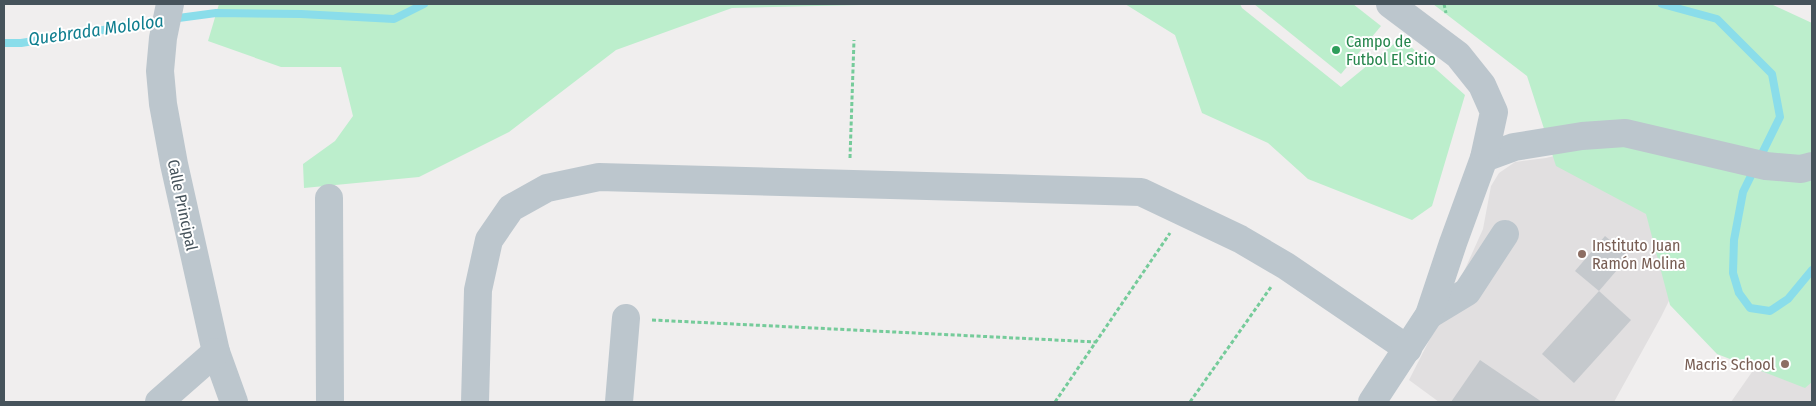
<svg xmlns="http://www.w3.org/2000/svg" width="1816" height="406" viewBox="0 0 1816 406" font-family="'Fira Sans Condensed',sans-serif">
<rect width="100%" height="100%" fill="#f0eeee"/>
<!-- education -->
<g fill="#e1dfe0">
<path d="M1591,147l139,30 -69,140 -47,85h-175l-30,-22 52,-102 22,-49 8,-43 8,-13 16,-11 31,-4z"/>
<path d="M1789,319l23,8v75h-81z"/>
</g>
<!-- green -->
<g fill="#bceecc">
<path d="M219,4h687l-174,4 -116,42 -107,82 -90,45 -115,11 -1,-24 32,-23 18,-25 -12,-49h-60l-73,-26z"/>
<path d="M1125,4h115l2,4 99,79 60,-49 64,57 -33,111 -20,14 -104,-41 -40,-36 -66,-30 -27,-78z"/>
<path d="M1254,4h99l28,22 -40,48z"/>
<path d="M1433,4h338l41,19v359l-7,6 -88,-34 -47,-49 -24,-91 -90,-48 -29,-90z"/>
</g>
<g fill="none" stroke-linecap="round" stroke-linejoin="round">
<!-- stream -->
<g stroke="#8addea" stroke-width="8">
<path d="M1662,4l55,15 55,55 8,43 -37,75 -9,48 -1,33 6,20 11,15 20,3 18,-12 24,-29"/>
<path d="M171,19l45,-6 85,1 93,5 30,-15"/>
<path d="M4,43h17l139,-22"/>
</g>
</g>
<!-- building -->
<g fill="#c5c9cd">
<path d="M1605,236l24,20 -30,35 -24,-20z"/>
<path d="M1599,291l32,29 -57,63 -32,-29z"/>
<path d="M1480,360l62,42h-91z"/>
</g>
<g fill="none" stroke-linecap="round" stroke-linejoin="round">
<!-- path -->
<g stroke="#75cb9a" stroke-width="3" stroke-dasharray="4 2.5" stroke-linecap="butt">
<path d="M1444,4l2,9"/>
<path d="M850,158l4,-118"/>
<path d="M652,320l444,22"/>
<path d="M1055,402l115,-169"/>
<path d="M1190,402l81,-115"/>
</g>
<!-- minor -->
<g stroke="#bcc6cd" stroke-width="28">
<path d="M170,4l-7,34 -3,33 3,33 11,60 42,188 18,50"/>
<path d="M1484,158l30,-11 68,-11 43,-3 141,33 35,3 11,-3"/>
<path d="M329,198l1,204"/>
<path d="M1429,315l38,-23 38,-58"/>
<path d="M159,402l57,-50"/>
<path d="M475,402l3,-112 11,-50 22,-32 36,-20 52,-11 542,15 99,47 46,27 122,83"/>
<path d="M619,402l7,-84"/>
<path d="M1372,402l57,-87 24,-72 31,-85 10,-46 -12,-27 -24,-30 -68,-51"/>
</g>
</g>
<!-- markers -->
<circle fill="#2e9e5b" stroke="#fff" stroke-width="2" cx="1336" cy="50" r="5"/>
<g fill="#8d6e63" stroke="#fff" stroke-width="2">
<circle cx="1582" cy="254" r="5"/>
<circle cx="1785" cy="364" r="5"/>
</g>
<g text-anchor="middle" stroke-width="4" stroke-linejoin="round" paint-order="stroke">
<!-- leisure labels -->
<g font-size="16" fill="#27864d" stroke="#fff" text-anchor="start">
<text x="1346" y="47">Campo de<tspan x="1346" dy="18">Futbol El Sitio</tspan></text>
</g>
<!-- street labels -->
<g font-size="16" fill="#46535b" stroke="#fff">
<text transform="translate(183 205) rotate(78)" y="6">Calle Principal</text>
</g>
<!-- education labels -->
<g font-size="16" fill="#785e54" stroke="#fff" text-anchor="start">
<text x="1592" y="251">Instituto Juan<tspan x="1592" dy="18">Ramón Molina</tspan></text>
<text x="1775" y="370" text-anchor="end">Macris School</text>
</g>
<!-- water labels -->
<g font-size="18" font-style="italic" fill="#0f7e8f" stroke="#fff">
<text transform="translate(96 30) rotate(-8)" y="6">Quebrada Mololoa</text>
</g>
</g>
<!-- border -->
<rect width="1816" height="406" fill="none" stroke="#46535b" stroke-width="10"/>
</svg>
